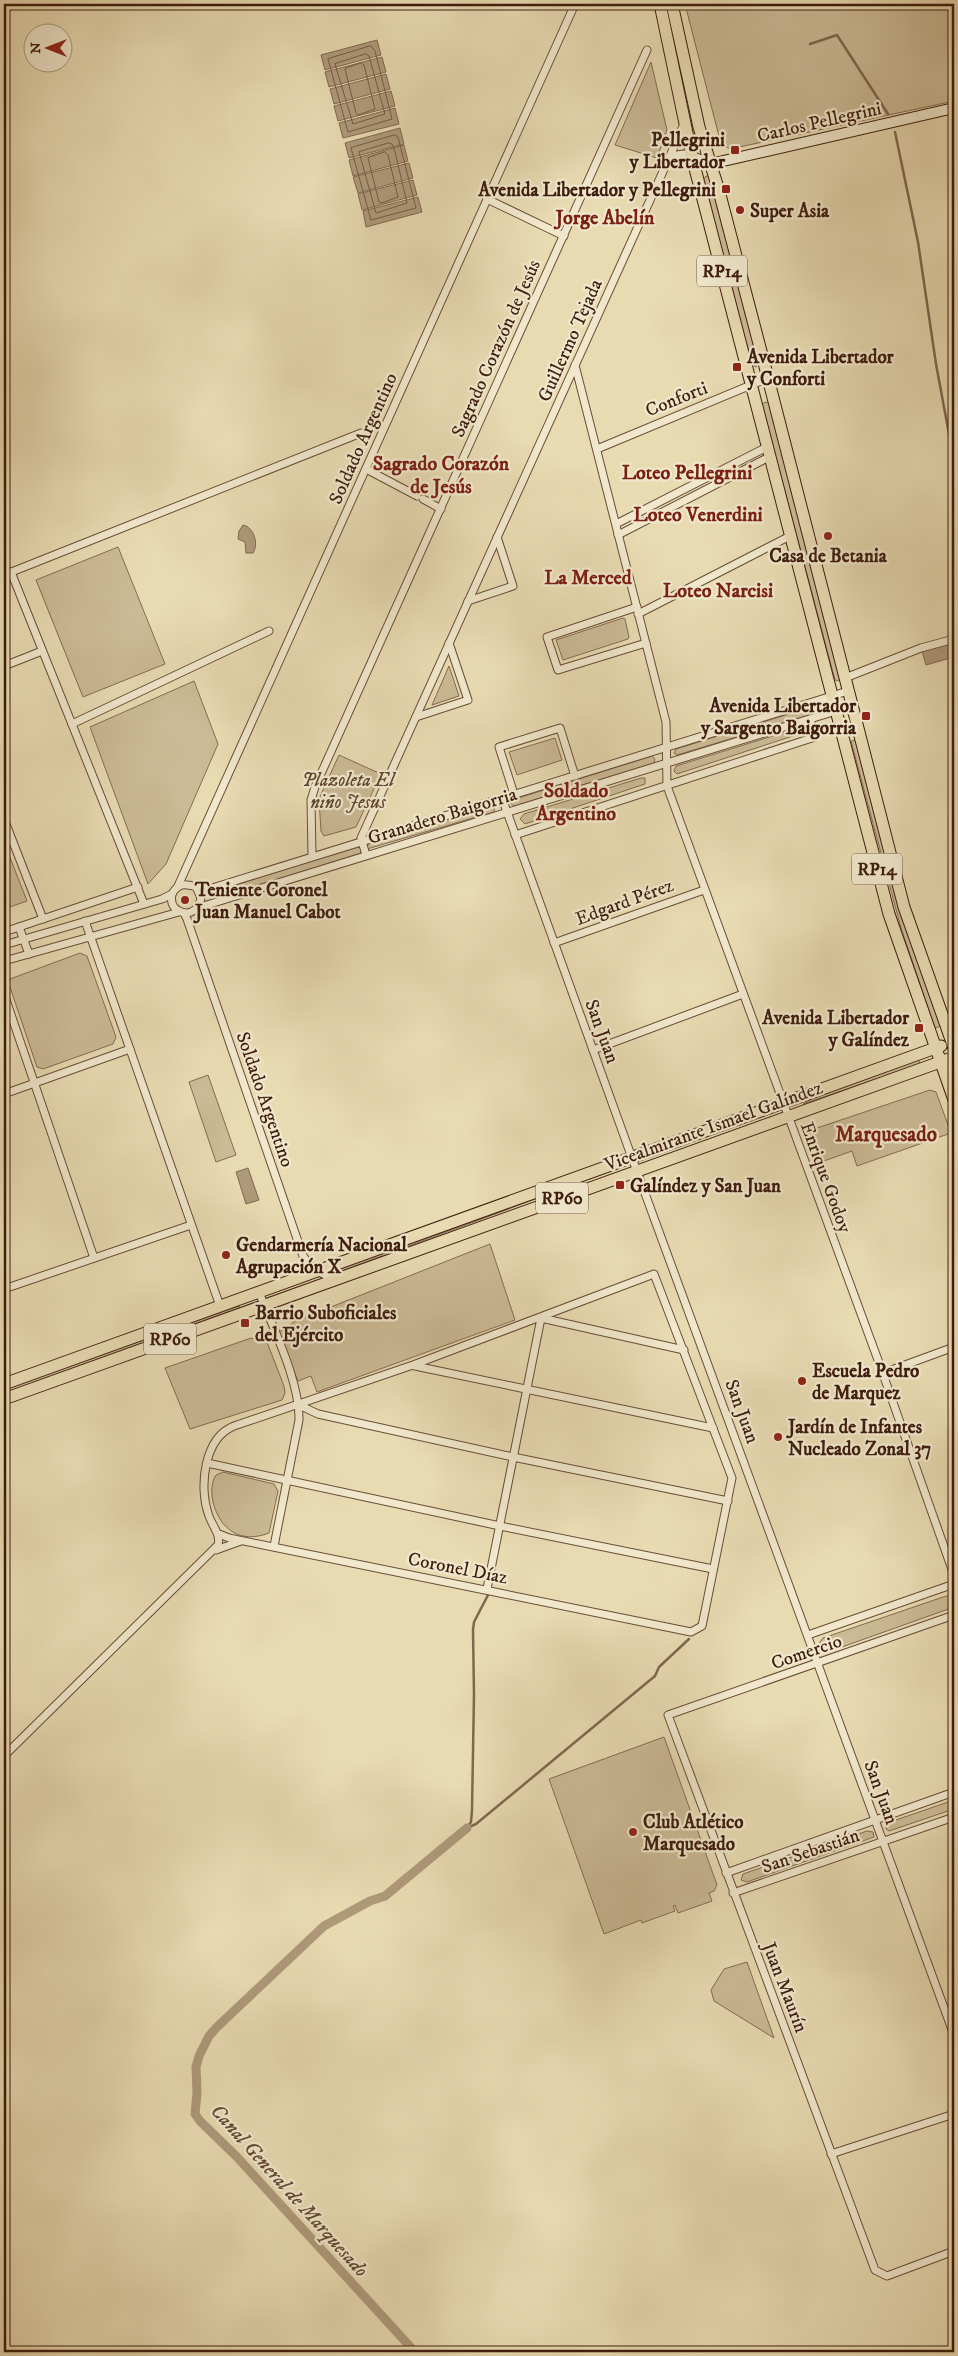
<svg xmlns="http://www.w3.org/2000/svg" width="958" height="2356" viewBox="0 0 958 2356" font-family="'IM FELL DW Pica',serif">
<rect width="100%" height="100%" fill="#e8dab1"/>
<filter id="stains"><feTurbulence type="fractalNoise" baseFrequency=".004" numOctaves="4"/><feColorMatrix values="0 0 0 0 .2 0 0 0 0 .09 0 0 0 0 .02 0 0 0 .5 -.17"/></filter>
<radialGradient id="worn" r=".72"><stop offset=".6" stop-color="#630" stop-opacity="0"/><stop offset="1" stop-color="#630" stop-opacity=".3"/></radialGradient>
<!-- green -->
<g fill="#cbba95" stroke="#846b52">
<path d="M685,4h269v97l-224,48 -9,-5z"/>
<path d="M651,62l16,68 -10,28 -42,-13z"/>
<path d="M706,176l4,1 48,185 -2,5 -4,-2 -49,-185z"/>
<path d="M765,402l4,1 71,275 -2,3 -3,-1 -73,-275z"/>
<path d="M118,547l47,117 -82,33 -47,-117z"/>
<path d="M623,618l2,1 4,18 -1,2 -65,21 -7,-20z"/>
<path d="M449,666l10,30 -27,9z"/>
<path d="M194,681l24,63 -52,120 -18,20 -58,-157z"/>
<path d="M824,703l3,2 -1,5 -149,45 -3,-2 2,-4z"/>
<path d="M808,725v6l-131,43 -3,-3 2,-5z"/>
<path d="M555,738l7,22 -45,15 -8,-23z"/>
<path d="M857,740l84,286 -6,2 -34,-100 -50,-187z"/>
<path d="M339,755l42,19 -25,53 -32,9 -3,-5 -2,-32z"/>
<path d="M652,756l3,3 -1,4 -140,43 -4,-3 2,-3z"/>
<path d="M641,778h4v6l-120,40 -5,-5 4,-5z"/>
<path d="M492,806l3,1 -1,5 -127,37 1,-5z"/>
<path d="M4,842l23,59 -23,8z"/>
<path d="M359,847h2v6l-119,37 -4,-3 3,-4z"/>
<path d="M80,953l7,3 29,81 -3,7 -70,25 -6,-2 -28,-83 1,-5z"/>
<path d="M918,1059l2,5 -117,40 9,-6z"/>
<path d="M208,1075l28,80 -20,7 -27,-80z"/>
<path d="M930,1090l6,2 15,41 -94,33 -5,-15 -31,11 -12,-29 2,-3z"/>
<path d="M614,1170l-270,100 -14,2z"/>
<path d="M490,1244l25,76 -198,72 -6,-16 -13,5 -20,-49 9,-3 6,-7z"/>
<path d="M239,1306l1,3 -236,85v-4z"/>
<path d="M265,1337l19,49 1,7 -3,7 -92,29 -25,-61 86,-30 6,2z"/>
<path d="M223,1472l51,12 4,7 -9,42c-28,11 -49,-3 -56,-31 -2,-10 -2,-19 3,-27z"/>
<path d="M946,1596l7,1 1,10 -126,45 -5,-1 -3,-4v-5l3,-4z"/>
<path d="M664,1737l53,148 -3,6 -5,2 3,8 -34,12 -3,-8 -2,1 2,5 -33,12 -1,-3 -37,14 -55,-155z"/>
<path d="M954,1800v9l-65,22 -3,-2 1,-6z"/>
<path d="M867,1831l6,1 1,5 -127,45 -6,-2 2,-6z"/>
<path d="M747,1962l27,76 -60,-37 -3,-11 13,-21z"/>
</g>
<!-- water -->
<g fill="#ae997a" stroke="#81674f">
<path d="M377,40l4,15 -56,15 -4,-15z"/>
<path d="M382,57l4,15 -57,15 -4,-15z"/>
<path d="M386,74l4,15 -56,15 -4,-15z"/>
<path d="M391,91l4,15 -57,15 -4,-15z"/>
<path d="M395,108l4,16 -56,14 -4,-15z"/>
<path d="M400,128l4,16 -55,14 -4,-15z"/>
<path d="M404,145l4,16 -55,15 -4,-16z"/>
<path d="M409,163l4,15 -55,15 -5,-16z"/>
<path d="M413,180l4,15 -55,15 -4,-16z"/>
<path d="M418,197l4,15 -56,15 -3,-16z"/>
<path d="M243,525c11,2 16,19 10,28h-7l-1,-11 -7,-3 1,-8z"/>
<path d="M954,642v15l-28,8 -4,-14z"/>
<path d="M248,1168l11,32 -13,4 -10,-32z"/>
</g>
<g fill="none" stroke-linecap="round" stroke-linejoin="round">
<!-- shore -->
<g stroke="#765a44" stroke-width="1">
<path d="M371,46l4,5 17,68 -44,13 -20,-73z"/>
<path d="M366,54l3,2 16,58 -32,10 -18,-60z"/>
<path d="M361,63l3,2 11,44 -17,6 -2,-2 -11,-44z"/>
<path d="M395,135l3,2 18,71 -45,12 -20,-72z"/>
<path d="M389,143l3,1 3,8 12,51 -31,10 -17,-61z"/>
<path d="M385,152l3,3 10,42 -16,6 -3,-1 -11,-44z"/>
</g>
<!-- stream -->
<g stroke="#81674f" stroke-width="2.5">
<path d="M810,44l27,-9 51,79"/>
<path d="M895,132l23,110 18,122 18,97"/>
<path d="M468,1826l3,-4 1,-12 2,-115 -1,-65 1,-8 14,-27"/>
<path d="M467,1828l9,-4 179,-148 4,-9 30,-28"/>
</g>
<!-- canal -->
<path stroke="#ae997a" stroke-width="9" d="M415,2352l-178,-195 -37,-36 -5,-7 2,-21 -1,-26 3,-11 10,-20 8,-9 107,-101 46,-25 15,-5 82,-68"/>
<defs>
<g id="street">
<path d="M670,156l14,-32"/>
<path d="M487,199l77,37"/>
<path d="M575,365l91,357 1,64 211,574 76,215"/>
<path d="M597,449l171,-71"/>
<path d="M366,469l51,27"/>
<path d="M423,499l18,10"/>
<path d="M616,524l153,-78"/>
<path d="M618,535l153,-79"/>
<path d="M11,572l133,332"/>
<path d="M4,575l357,-142"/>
<path d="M468,601l45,-15 -16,-49"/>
<path d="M637,607l-90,30 11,33 88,-27"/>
<path d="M638,614l154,-79"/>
<path d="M4,666l38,-15"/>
<path d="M845,678l76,-30 33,-9"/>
<path d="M416,717l52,-17 -19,-57"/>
<path d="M72,724l197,-93"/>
<path d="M514,794l-15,-47 61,-19 15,48"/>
<path d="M502,798l130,360 322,877"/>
<path d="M4,819l39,100"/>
<path d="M515,835l300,-98 -5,-18"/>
<path d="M366,855l-5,-17 309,-682 14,-2 8,3"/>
<path d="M312,856l-1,-56 4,-13 332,-737"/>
<path d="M178,886l397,-882"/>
<path d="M197,889l4,9c-2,10 -7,15 -17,15 -10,-3 -14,-9 -12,-19 10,-18 23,-4 37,-5l639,-198"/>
<path d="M197,908l655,-202"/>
<path d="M184,913l3,6 116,337 11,14 21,9"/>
<path d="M85,921l135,385"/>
<path d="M19,927l10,27"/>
<path d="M4,932l134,-45"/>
<path d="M554,943l150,-53"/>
<path d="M4,945l158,-46 10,-5"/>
<path d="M4,961l175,-49"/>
<path d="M4,994l90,264"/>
<path d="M593,1050l150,-56"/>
<path d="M4,1094l126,-45"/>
<path d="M4,1289l187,-64"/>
<path d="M259,1292c14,36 41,90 40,128l-25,126"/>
<path d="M415,1366l298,62"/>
<path d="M883,1373l71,-26"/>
<path d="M299,1405l19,9 195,43 215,44"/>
<path d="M207,1463l293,63 213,43"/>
<path d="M216,1550l25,-9"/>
<path d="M487,1589l54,-271 143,32"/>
<path d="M954,1615l-286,100 207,555 12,6 67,-25"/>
<path d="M808,1635l146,-51"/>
<path d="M4,1756l214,-211c3,-12 -7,-20 -10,-32 -9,-27 -4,-75 26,-87l179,-61 241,-91 78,204 -30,148 -11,6 -462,-94 -10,-4"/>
<path d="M726,1873l228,-81"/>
<path d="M733,1893l221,-76"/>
<path d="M831,2154l123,-40"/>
</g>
<path id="secondary" d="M692,157l18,7 244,-56"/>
<g id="primary">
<path d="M660,4l32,153 197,757 65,186"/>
<path d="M672,4l27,123 20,64 49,187 136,529 50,141"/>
<path d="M4,1384l937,-338"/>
<path d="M4,1399l950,-342"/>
</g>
</defs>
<!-- street casing -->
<use href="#street" stroke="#684c37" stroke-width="9"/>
<!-- secondary casing -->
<use href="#secondary" stroke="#3e1c0e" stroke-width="12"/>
<!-- primary casing -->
<use href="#primary" stroke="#3e1c0e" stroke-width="13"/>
<!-- street -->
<use href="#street" stroke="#f0e7cc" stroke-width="7"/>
<!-- secondary -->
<use href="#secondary" stroke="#f0e7cc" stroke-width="10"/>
<!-- primary -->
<use href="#primary" stroke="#e8dab1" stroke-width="11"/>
</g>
<!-- markers -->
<g fill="#8f2418" stroke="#f0e7cc" stroke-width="2">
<rect x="730" y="145" width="10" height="10" rx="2.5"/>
<rect x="721" y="184" width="10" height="10" rx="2.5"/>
<circle cx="740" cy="210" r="5"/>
<rect x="732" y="362" width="10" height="10" rx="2.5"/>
<circle cx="828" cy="536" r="5"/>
<rect x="861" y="711" width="10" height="10" rx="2.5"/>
<circle cx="185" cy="900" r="5"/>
<rect x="914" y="1023" width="10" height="10" rx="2.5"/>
<rect x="615" y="1180" width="10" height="10" rx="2.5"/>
<circle cx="226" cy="1255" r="5"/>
<rect x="240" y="1318" width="10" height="10" rx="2.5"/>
<circle cx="802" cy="1381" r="5"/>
<circle cx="778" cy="1437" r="5"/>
<circle cx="633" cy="1832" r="5"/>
</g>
<g text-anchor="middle" stroke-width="4.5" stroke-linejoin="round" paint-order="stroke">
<!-- shield labels -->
<g fill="#f0e7cc" stroke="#735947" stroke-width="1">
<rect x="697" y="255.5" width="50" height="31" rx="4"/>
<rect x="852" y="853.5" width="50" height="31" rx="4"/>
<rect x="536" y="1182.5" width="52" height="31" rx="4"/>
<rect x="144" y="1323.5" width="52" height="31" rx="4"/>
</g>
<g font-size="18" font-weight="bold" fill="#3e1c0e">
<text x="722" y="277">RP14</text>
<text x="877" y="875">RP14</text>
<text x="562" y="1204">RP60</text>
<text x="170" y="1345">RP60</text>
</g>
<!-- street labels -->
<g font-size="19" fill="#3e1c0e" stroke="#f0e7cc">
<text transform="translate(819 121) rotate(-13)" y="7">Carlos Pellegrini</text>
<text transform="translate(569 340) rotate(-66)" y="7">Guillermo Tejada</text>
<text transform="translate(495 348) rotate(-66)" y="7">Sagrado Corazón de Jesús</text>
<text transform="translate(676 398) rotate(-22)" y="7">Conforti</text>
<text transform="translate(362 438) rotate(-66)" y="7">Soldado Argentino</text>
<text transform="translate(442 815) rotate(-17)" y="7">Granadero Baigorria</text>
<text transform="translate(624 901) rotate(-20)" y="7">Edgard Pérez</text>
<text transform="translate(603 1031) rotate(70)" y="7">San Juan</text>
<text transform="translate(266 1099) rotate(71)" y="7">Soldado Argentino</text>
<text transform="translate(713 1125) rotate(-20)" y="7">Vicealmirante Ismael Galíndez</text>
<text transform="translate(827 1177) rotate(70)" y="7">Enrique Godoy</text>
<text transform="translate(743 1411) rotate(70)" y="7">San Juan</text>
<text transform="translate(458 1567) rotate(11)" y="7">Coronel Díaz</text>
<text transform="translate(806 1651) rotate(-19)" y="7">Comercio</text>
<text transform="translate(882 1792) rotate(70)" y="7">San Juan</text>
<text transform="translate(810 1850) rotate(-19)" y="7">San Sebastián</text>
<text transform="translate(786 1987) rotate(69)" y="7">Juan Maurín</text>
</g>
<!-- poi labels -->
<g font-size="19" font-weight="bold" fill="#3e1c0e" stroke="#f0e7cc" text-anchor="start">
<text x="725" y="146" text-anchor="end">Pellegrini<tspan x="725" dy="22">y Libertador</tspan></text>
<text x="716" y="196" text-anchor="end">Avenida Libertador y Pellegrini</text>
<text x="750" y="217">Super Asia</text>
<text x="747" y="363">Avenida Libertador<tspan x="747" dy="22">y Conforti</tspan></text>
<text x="828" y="562" text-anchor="middle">Casa de Betania</text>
<text x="856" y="712" text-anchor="end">Avenida Libertador<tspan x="856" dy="22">y Sargento Baigorria</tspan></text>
<text x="195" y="896">Teniente Coronel<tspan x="195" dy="22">Juan Manuel Cabot</tspan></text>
<text x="909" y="1024" text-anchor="end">Avenida Libertador<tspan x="909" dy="22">y Galíndez</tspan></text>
<text x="630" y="1192">Galíndez y San Juan</text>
<text x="236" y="1251">Gendarmería Nacional<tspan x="236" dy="22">Agrupación X</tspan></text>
<text x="255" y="1319">Barrio Suboficiales<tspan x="255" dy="22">del Ejército</tspan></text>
<text x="812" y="1377">Escuela Pedro<tspan x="812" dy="22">de Marquez</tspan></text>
<text x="788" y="1433">Jardín de Infantes<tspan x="788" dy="22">Nucleado Zonal 37</tspan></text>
<text x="643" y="1828">Club Atlético<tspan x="643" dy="22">Marquesado</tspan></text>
</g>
<!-- park labels -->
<g font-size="19" font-style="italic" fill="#614430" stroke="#f0e7cc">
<text x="348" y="786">Plazoleta El<tspan x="348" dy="22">niño Jesus</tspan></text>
</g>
<!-- neighbourhood labels -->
<g font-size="20" font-weight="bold" fill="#7a1f14" stroke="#f0e7cc">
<text x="605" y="224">Jorge Abelín</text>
<text x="441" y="470">Sagrado Corazón<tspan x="441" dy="23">de Jesús</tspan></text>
<text x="687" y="479">Loteo Pellegrini</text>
<text x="698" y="521">Loteo Venerdini</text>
<text x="588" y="584">La Merced</text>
<text x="718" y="597">Loteo Narcisi</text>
<text x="576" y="797">Soldado<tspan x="576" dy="23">Argentino</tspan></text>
</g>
<!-- water labels -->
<g font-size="20" font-style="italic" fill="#654834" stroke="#f0e7cc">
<text transform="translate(290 2190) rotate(48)" y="7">Canal General de Marquesado</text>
</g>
<!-- quarter labels -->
<g font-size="21" font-weight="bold" fill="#7a1f14" stroke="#f0e7cc">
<text x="886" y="1141">Marquesado</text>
</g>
</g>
<!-- margin -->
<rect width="958" height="2356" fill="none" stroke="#e8dab1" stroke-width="20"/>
<rect x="5" y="5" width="948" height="2346" fill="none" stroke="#3e1c0e" stroke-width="2.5"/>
<rect x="10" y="10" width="938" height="2336" fill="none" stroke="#3e1c0e"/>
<!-- north arrow -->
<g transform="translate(48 48) rotate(270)"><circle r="24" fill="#f0e7cc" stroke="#a99680"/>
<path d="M0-4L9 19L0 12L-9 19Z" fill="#8f2418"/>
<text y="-8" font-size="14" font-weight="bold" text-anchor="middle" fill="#3e1c0e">N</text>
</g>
<rect width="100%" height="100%" filter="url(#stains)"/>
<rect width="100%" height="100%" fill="url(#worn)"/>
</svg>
